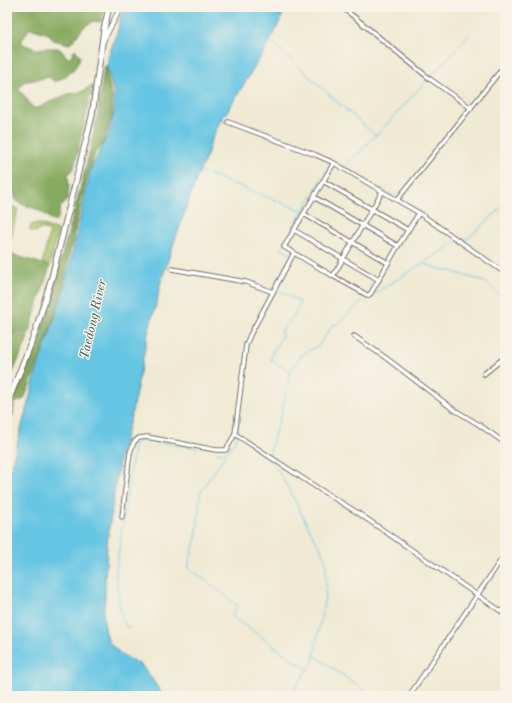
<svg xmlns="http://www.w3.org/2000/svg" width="512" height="703" viewBox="0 0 512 703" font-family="'Old Standard TT',serif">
<rect width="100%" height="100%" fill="#f7f3e8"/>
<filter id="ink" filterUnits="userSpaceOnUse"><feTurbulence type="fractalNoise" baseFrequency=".025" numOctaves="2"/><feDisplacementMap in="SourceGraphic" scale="8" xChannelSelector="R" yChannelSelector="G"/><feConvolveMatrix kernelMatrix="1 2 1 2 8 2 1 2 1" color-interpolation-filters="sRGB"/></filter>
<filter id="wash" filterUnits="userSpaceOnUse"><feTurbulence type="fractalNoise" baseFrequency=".012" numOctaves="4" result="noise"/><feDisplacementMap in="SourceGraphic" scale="16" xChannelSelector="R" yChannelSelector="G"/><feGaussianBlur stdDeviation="0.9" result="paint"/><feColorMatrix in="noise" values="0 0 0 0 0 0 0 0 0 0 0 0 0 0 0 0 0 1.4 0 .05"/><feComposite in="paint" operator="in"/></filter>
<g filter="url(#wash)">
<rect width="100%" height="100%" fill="#f0ead4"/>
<!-- green -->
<g fill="#a8c46b" stroke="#6a784b">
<path d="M14,206l4,3 -8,33 -3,-1v-14l2,-8v-3z"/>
<path d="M37,223l21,7 -8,36 -8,-2 8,-33 -9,-3 -1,2h-3v2l-6,-1 -1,-2 1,-4z"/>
<path d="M57,278c-4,28 -16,56 -26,82 -7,18 -17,36 -18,56h-1v-16l28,-68z"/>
</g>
<!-- forest -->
<g fill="#86aa5f" stroke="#586a45">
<path d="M11,7h94l-3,12 -2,3 -6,-1 -9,5 -15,18 -17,-4 -4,-6 -19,-6 -9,13 2,3 13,5h3l4,-1h14l3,1 9,10 6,-10 5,7c-3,14 -13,20 -25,26l-6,-5 -26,5 -4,7 14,19h5l16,-8 14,-6 13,-2 7,-4 4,-4 -5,27 -13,57 -6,7c1,8 2,21 -3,28 -3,4 -3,1 -5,5 -2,5 0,10 -6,14 -5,-4 -10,-9 -16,-12 -8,-4 -15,-4 -23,-10 0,-6 -3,-12 -2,-18l-4,-5h-2v-165z"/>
<path d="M107,65v9l5,23v18l-6,20 -4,10 -7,8 -8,24 -19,83c-2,23 -10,44 -17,66 -8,24 -17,49 -27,73l-9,4 1,-7 15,-35 14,-39 10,-35 5,-25 9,-31 22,-84 7,-35 6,-45z"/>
<path d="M7,253l43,13 -22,69 -7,-2 -8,3h-1v-4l-5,-6z"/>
<path d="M21,335l7,2v1l-18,41 -1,7h-2v-46z"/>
</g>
<!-- water -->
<path fill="#65c5e3" stroke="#487887" d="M124,7h162l-13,29 -12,20 -26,43 -16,24 -9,21 -3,11 -10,22 -27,77 -10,31 -3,16 -9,32 -16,79 -12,45 -4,22 -9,65 -2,37v17l-2,18 3,17 2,7 2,4 11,10 20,11 9,11 13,20h-156v-210l5,-23 24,-90 21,-61 9,-30 23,-106 2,-8 17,-33 6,-23v-18l-6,-23v-13l10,-28 3,-15z"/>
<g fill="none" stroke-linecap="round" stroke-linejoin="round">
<!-- stream -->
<g stroke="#65c5e3" stroke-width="1">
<path d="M270,40l47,44 58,51"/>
<path d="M430,77l39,-42"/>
<path d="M465,102l5,3"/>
<path d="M343,166l23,14"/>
<path d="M345,167l41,-42 42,-46"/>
<path d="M200,171l5,2"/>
<path d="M208,174l95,37 28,-48"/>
<path d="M379,187l18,11"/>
<path d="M400,199l18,11 6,4"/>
<path d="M446,230l18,12 31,-28 10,-10"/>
<path d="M288,236l15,-25"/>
<path d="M283,246l-2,2 11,7"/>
<path d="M423,263l35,-22"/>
<path d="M277,289l23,13c-2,10 -14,22 -19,30l1,4 -9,15 -2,9 18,11"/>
<path d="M372,295l28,-17 23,-15 15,6 13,2 31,10 5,2 14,14h4"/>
<path d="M246,360l3,-18"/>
<path d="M290,371l11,-15 8,-6 9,-4 15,-21 4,-1 29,-26 3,-2"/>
<path d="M237,434l1,-13"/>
<path d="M237,437l-1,2 -36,54 -3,40 -9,34 48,37 1,2 -5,10 2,2 29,20 20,15 25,16"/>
<path d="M216,452l10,1"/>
<path d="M269,455l8,-29 4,-10 9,-43"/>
<path d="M269,458c17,23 29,49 42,74 5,10 13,20 15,31v26l-3,19 -10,52 -1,3 -22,33"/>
<path d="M129,627h-3c-8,-18 -9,-37 -10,-57l18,-123 3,-5 8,-2 52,8"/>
<path d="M314,657l5,1 3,3 49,34"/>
</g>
</g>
</g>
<g filter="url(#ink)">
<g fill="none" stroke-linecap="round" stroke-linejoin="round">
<defs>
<g id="minor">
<path d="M342,7l88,72 41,29"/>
<path d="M7,9l2,-2"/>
<path d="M228,122l88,33 18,8 85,50 86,60"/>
<path d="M323,181l85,49"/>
<path d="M314,197l84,49"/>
<path d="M397,200l108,-135"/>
<path d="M304,214l84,49"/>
<path d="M294,230l85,50"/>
<path d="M294,253l39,23 49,-84"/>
<path d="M172,269l74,13 27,10"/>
<path d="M333,276l34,19h2l2,-2 27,-47 21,-33"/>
<path d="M354,336l32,22 67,51 25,15 27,19"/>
<path d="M484,374l21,-17"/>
<path d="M235,434l81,53 42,26 147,101"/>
<path d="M122,517l4,-34 4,-30 2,-6 2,-5 5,-4 8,-1 69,13h10l9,-16 11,-89 4,-10 44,-82 -10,-6 50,-84"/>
<path d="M374,695l1,1"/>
<path d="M409,696l96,-142"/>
</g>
<path id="major" d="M103,41l18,-34"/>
<path id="highway" d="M7,404l28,-71 17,-56 40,-161 12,-87 5,-22"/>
</defs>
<!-- minor casing -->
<use href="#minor" stroke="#706e66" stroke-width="5.5"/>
<!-- major casing -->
<use href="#major" stroke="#706e66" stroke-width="6"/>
<!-- highway casing -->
<use href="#highway" stroke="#706e66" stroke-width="7"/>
<!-- minor -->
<use href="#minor" stroke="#fff" stroke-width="3.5"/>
<!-- major -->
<use href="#major" stroke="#fff" stroke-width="4.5"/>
<!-- highway -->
<use href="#highway" stroke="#fff" stroke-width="5"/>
</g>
</g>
<g text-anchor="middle" stroke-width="3" stroke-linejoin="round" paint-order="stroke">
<!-- water labels -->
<g font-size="13" font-style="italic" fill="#3c5962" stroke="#f7f3e8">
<text transform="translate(92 319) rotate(-77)" y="5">Taedong River</text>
</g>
</g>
<!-- margin -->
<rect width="512" height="703" fill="none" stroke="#f7f3e8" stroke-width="24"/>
</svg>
